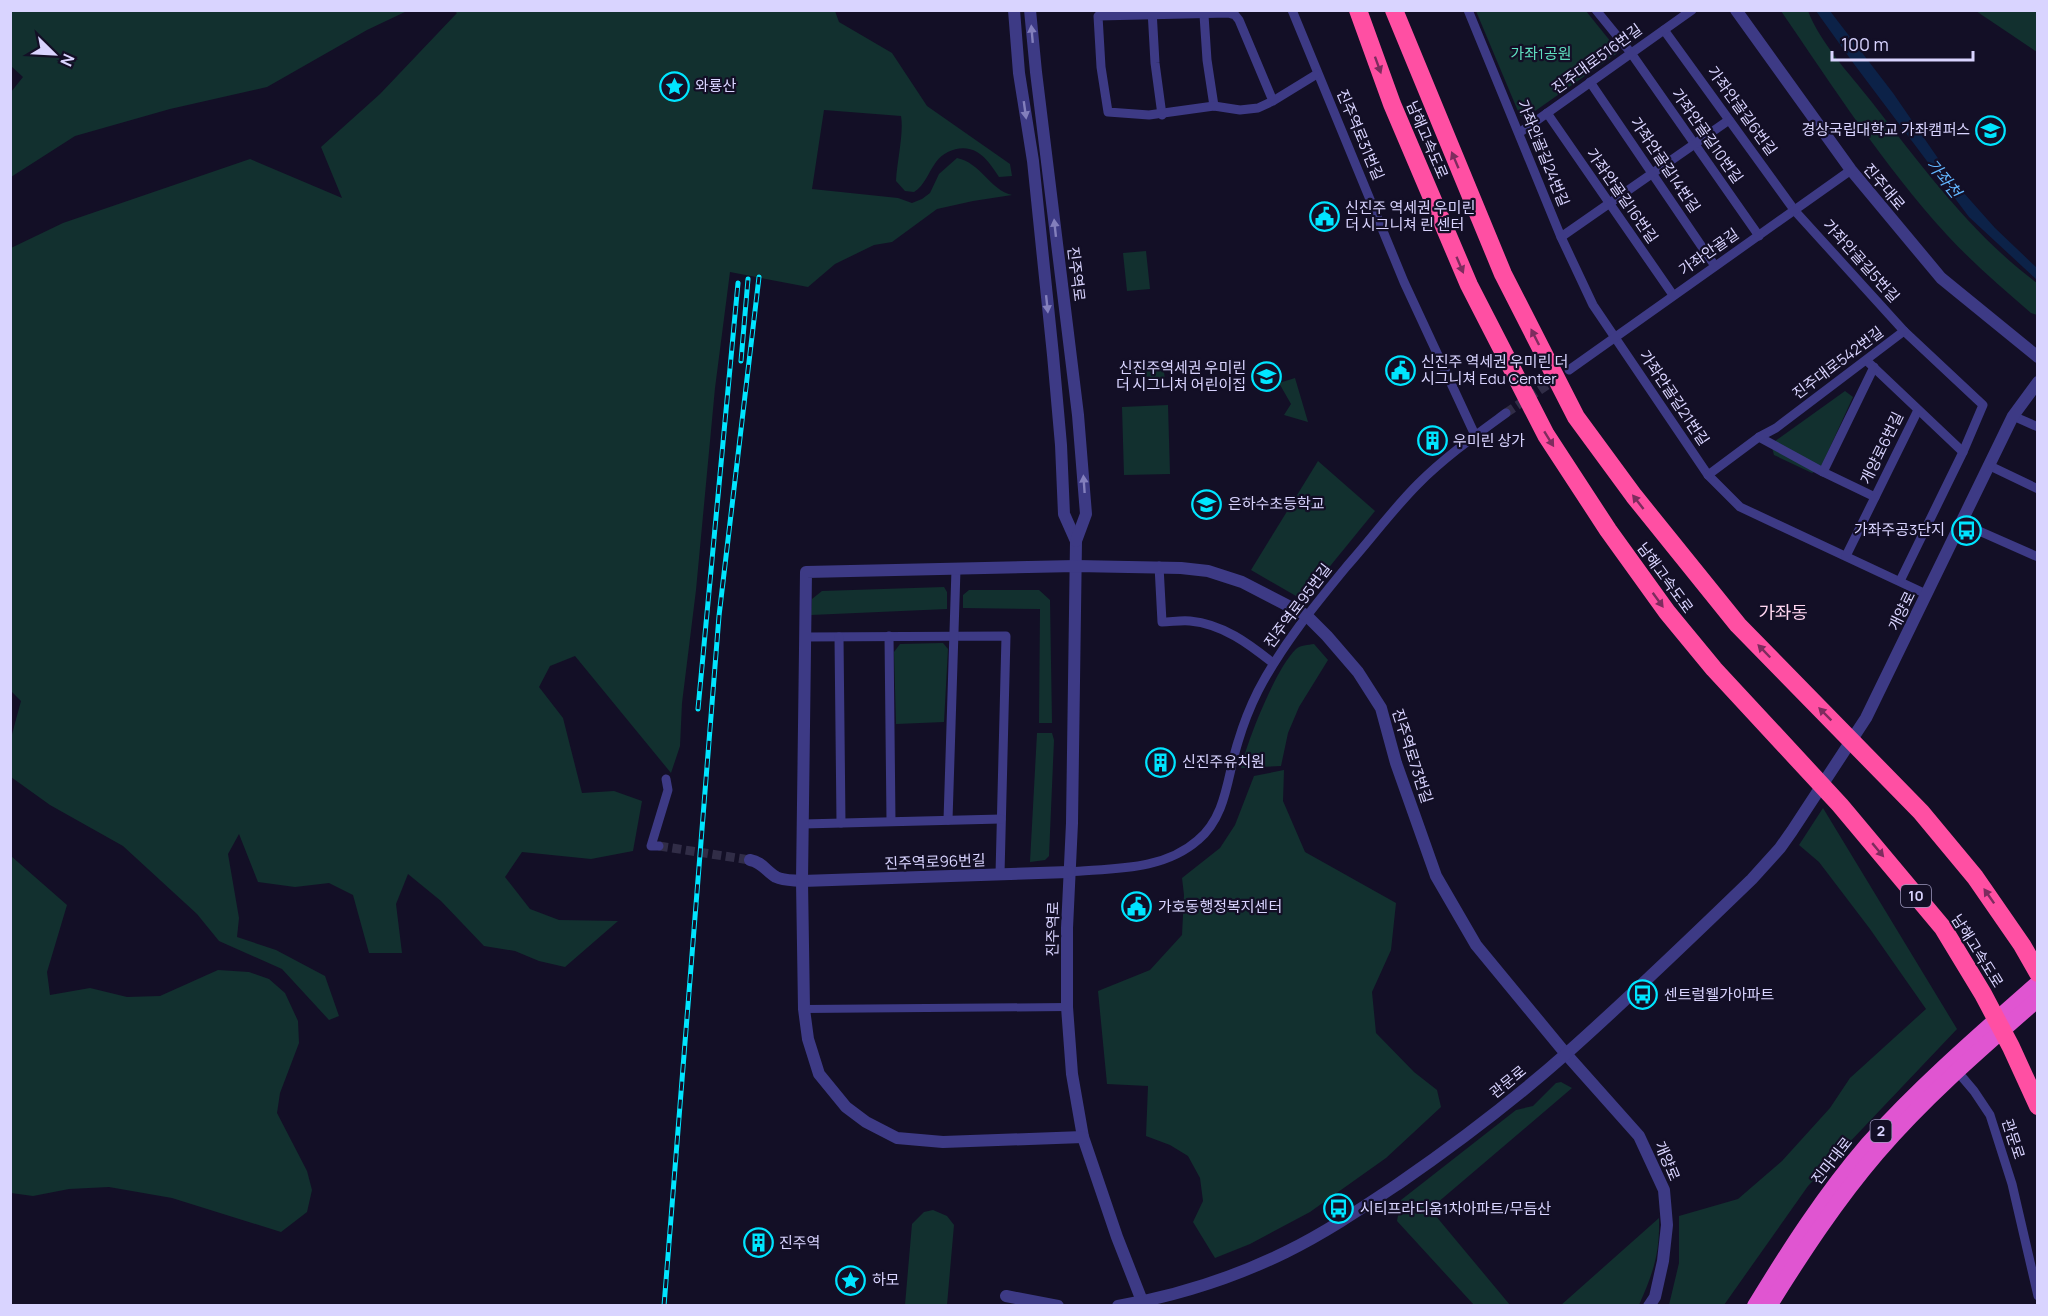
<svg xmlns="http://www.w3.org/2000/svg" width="2048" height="1316" viewBox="0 0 2048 1316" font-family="Manrope,'Noto Sans KR',sans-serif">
<rect width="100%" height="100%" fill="#130f26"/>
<!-- green -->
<g fill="#12302f">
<path d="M11,10h396v1l-40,19 -100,57 -97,22 -95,27 -64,41v-85l12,-15 -12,-11z"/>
<path d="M454,11h381l4,11 53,31 35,53 83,58 2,12 -13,1c-6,-9 -13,-20 -22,-25 -14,-8 -32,-2 -41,10 -8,11 -11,23 -22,30l-9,-1 -9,-10c1,-20 8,-48 5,-65l-77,-6 -12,79 86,9 14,5 10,-4 8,-6 9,-19 18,-16c24,5 33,32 55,37l-39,6 -36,8 -45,33 -18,3 -39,19 -27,23 -78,-15 -15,116 -19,202 -14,113 -2,43 -9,27 -96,-117 -25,10 -11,21 24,31 19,75 32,-2 28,10 -9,50 -42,8 -69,-7 -17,25 25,32 29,11 59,1 -53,46 -26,-6 -24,-10 -31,-5 -43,-45 -33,-27 -12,30 6,49h-33l-16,-58 -24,-12 -34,4 -37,-5 -19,-48 -11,20 11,64 -2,19 39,13 49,26 14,40 -10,4 -47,-51 -63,-28 -22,-27 -74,-68 -73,-41 -39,-28v-39l10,-37 -11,-11 1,-442 52,-25 187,-64 92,39 -21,-51 59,-53 77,-81z"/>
<path d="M1476,11h110l33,41 -91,64h-8z"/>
<path d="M1781,11h27c13,33 41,62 63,90 50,64 100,133 166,182v32l-6,-2c-29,-25 -58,-50 -84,-78 -63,-69 -114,-148 -166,-224z"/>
<path d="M1976,11h61v41l-6,-4z"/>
<path d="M1146,251l4,38 -23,2 -4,-38z"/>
<path d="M1163,366l2,13 -37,-5 -1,-7z"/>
<path d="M1295,378l13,44 -24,-7 7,-11 -12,-21z"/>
<path d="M1845,391l8,6 -33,72 -8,4 -38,-18 -3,-11z"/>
<path d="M1168,405l2,69 -46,1 -2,-68z"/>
<path d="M1318,461l57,50 -66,81 -13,4 -45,-26z"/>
<path d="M944,587l3,5v17l-136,6 1,-16 10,-8z"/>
<path d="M969,590h70l11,10 2,123h-13l1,-114 -77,-1v-13z"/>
<path d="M943,643l5,6 -4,73 -48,2 -2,-72 6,-8z"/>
<path d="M1314,644l14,16 -29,47 -11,26 -7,33 -40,2c6,-27 35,-100 55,-119 4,-4 12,-4 18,-5z"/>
<path d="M1037,733h15l2,7 -5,116 -4,4 -15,2z"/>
<path d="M1284,770l-1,31 22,51 91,51 -5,47 -19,42 4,41 38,39 23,18 4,17 -55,51 -76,54 -60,32 -35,14 -22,-36 10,-21 -3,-23 -12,-22 -18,-11 -24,-9 2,-50 -41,-2 -9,-93 52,-21 32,-35 2,-40 -2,-17 38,-30 15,-23 19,-49z"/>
<path d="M1823,808l134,221 -149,157 -84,119h-55l10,-42v-47l59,-17 44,-38 48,-53 20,-30 76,-69 -56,-80 -51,-67 -20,-17z"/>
<path d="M11,856l56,49 -20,67 3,23 40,-7 37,9 33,-1 58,-26 31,2 20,7 16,14 13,28 1,22 -19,50 -3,20 30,58 5,19 -5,22 -26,20 -109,-34 -63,-11 -40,2 -36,7 -22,-3z"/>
<path d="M1561,1082l11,6 -142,121 80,96h-36l-77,-84 4,-21 115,-90 17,-4 23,-23z"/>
<path d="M933,1210l14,6 7,9 -7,80h-42l7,-81 12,-12z"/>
<path d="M1659,1218c1,36 -6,55 -20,87l-79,1z"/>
</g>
<!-- water -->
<path fill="#0c2248" d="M1816,11h14l63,82 62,90 40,45 42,40v12l-68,-63 -115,-153z"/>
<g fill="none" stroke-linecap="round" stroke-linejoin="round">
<!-- minor-tunnel -->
<g stroke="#312d47" stroke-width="9" stroke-dasharray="9 4.5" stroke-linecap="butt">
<path d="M1506,413l53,-36"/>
<path d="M659,846l91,14"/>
</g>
<!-- pedestrian -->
<path stroke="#3d3a85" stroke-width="8" d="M804,1009l263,-2"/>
<!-- minor -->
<g stroke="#3d3a85" stroke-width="9">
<path d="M1152,10l3,53 7,52"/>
<path d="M1292,10l112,272 71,153"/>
<path d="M1468,10l93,227 32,68 115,170 32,32 186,87"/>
<path d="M1596,10l35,43 128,183"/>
<path d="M1204,15l3,45 7,46"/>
<path d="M1664,30l131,181 109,120 79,74 -20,47 -63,129"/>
<path d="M1590,82l125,184"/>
<path d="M1273,101l-34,-81 -4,-5 -7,-2 -130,3 3,51 7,45 41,3 65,-9 26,4 18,-2 15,-7 44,-27"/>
<path d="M1547,113l126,182"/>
<path d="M1519,133l173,-123"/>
<path d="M1561,237l168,-117"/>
<path d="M1867,361l96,91"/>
<path d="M1569,370l282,-200"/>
<path d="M2013,416l25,11"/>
<path d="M1759,437l64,35 52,25"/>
<path d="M1988,465l50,24"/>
<path d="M1823,472l51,-105"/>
<path d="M1708,475l51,-38 17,-9 128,-97"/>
<path d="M1961,523l77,34"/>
<path d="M1846,556l72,-146"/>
<path d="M1159,566l3,56c9,0 19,-2 28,-1 33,3 59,23 83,42"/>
<path d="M889,636l2,185"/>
<path d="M805,637l201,-1 -6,238"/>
<path d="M839,637l2,186"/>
<path d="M948,820l8,-251"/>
<path d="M803,824l198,-5"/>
<path d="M659,846h-8l17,-56 -2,-11"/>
<path d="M1069,872c44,-4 94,-1 129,-32 29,-24 29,-64 40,-98 5,-17 12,-35 20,-51 24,-46 56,-85 89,-125 24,-27 46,-57 71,-82 27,-27 58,-49 88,-71"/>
<path d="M1957,1071l17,20 16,24 22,69 26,112"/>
</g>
<!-- tertiary -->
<g stroke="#3d3a85" stroke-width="12">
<path d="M1014,10l5,63 14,88 20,194 8,90 3,69 12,27 -4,282 -5,105v79l5,67 11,63 34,100 27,69"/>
<path d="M1030,10l6,62 42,343 8,99 -10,27"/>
<path d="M1736,10l115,160 90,108 97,79"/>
<path d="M750,860c12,2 16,11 26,17 8,4 18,3 26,4l267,-9"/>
<path d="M1083,1137l-140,5 -46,-4 -31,-16 -20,-15 -27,-33 -11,-35 -4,-30 -2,-128 4,-309 270,-6 105,2 27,3 34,11 64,33 21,21 31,36 23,36 15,55 40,113 40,69 90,109 73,82 25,54 3,35 -4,36 -8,36 -6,9"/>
<path d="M1006,1296l52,10"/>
<path d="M1118,1306c58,-10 115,-28 168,-54 39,-19 76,-44 112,-68 58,-40 116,-84 169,-131 63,-56 124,-115 185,-174l28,-31 12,-17 74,-113 147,-302 25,-34"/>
</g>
<!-- trunk -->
<g stroke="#e055d1" stroke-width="16">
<path d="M1755,1306c34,-56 70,-112 113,-162 52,-58 111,-109 170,-161"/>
<path d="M1769,1306c33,-53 67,-105 108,-153 48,-56 105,-105 161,-154"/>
</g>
<!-- motorway -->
<g stroke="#ff4fa3" stroke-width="18">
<path d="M1358,10l34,94 77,181 77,150 62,95 59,82 47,57 126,136 103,123 40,66 28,53 27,59"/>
<path d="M1394,10l109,264 73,143 58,79 104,129 183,187 54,65 47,68 16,28"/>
</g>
<defs>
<g id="rail">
<path d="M741,361l7,-82"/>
<path d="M698,709l40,-426"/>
<path d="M664,1306l55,-690 40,-339"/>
</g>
</defs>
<!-- rail casing -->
<use href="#rail" stroke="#00e5ff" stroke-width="5"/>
<!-- rail -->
<use href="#rail" stroke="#130f26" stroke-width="3" stroke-dasharray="9" stroke-linecap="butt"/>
</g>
<!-- one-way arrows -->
<defs><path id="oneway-solid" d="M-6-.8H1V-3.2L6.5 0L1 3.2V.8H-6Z" transform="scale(1.5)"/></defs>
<g fill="#837fbc">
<use href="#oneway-solid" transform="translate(1032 34) rotate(-95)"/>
<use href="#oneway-solid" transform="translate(1025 110) rotate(82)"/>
<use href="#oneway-solid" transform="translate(1055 228) rotate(-96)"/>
<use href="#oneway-solid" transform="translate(1047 304) rotate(84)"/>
<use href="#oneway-solid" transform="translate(1084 484) rotate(-94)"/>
</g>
<g fill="#7d2c5e">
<use href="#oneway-solid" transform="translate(1378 65) rotate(70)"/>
<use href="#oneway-solid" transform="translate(1455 160) rotate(-113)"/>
<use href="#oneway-solid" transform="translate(1460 265) rotate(67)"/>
<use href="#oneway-solid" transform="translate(1535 337) rotate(-117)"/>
<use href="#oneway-solid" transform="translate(1549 439) rotate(58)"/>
<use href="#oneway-solid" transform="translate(1638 502) rotate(-128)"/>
<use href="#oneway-solid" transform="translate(1658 600) rotate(54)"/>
<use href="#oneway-solid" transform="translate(1764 651) rotate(-134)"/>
<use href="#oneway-solid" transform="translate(1825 714) rotate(-135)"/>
<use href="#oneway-solid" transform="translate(1878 850) rotate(50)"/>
<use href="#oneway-solid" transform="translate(1989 896) rotate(-125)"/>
</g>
<!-- icons -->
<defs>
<symbol id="sight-ring" viewBox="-11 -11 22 22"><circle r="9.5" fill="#130f26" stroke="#00e5ff" stroke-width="1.5"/><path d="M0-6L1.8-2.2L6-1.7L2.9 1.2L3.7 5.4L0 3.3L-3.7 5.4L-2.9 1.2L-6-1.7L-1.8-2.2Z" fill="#00e5ff"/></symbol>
<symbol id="university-ring" viewBox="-11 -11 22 22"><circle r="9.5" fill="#130f26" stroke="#00e5ff" stroke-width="1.5"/><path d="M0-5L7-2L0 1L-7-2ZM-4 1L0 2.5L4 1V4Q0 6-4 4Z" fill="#00e5ff"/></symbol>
<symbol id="civic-ring" viewBox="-11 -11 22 22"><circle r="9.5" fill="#130f26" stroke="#00e5ff" stroke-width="1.5"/><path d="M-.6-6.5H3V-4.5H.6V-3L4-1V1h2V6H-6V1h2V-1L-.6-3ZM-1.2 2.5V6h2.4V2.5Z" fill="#00e5ff"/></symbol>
<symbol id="school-ring" viewBox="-11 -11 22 22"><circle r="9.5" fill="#130f26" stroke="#00e5ff" stroke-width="1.5"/><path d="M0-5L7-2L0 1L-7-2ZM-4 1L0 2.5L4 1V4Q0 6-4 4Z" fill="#00e5ff"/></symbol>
<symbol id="building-ring" viewBox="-11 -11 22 22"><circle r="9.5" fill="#130f26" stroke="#00e5ff" stroke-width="1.5"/><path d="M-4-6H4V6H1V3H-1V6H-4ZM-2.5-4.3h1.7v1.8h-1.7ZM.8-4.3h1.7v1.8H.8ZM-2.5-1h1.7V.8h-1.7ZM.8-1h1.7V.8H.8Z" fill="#00e5ff"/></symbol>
<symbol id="bus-ring" viewBox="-11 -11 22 22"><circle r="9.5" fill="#130f26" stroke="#00e5ff" stroke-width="1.5"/><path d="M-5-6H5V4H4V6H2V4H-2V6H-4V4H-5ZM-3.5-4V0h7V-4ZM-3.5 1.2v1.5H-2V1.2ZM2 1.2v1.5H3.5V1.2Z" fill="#00e5ff"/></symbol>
</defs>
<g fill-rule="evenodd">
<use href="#sight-ring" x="658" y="70" width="33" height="33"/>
<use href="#university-ring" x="1974" y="114" width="33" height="33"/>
<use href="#civic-ring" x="1308" y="200" width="33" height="33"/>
<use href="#civic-ring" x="1384" y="354" width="33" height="33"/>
<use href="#school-ring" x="1250" y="360" width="33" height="33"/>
<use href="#building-ring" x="1416" y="424" width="33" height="33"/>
<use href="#school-ring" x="1190" y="488" width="33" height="33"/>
<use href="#bus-ring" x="1950" y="514" width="33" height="33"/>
<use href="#building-ring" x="1144" y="746" width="33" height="33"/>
<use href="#civic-ring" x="1120" y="890" width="33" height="33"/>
<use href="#bus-ring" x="1626" y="978" width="33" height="33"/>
<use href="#bus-ring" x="1322" y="1192" width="33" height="33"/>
<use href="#building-ring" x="742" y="1226" width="33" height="33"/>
<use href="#sight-ring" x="834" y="1264" width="33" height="33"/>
</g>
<g text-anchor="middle" stroke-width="4.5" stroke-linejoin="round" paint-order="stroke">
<!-- shield labels -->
<g fill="#130f26" stroke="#9e99be" stroke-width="1.5">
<rect x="1901" y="885" width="30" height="22" rx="4.5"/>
<rect x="1870.5" y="1120" width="21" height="22" rx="4.5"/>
</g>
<g font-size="14" font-weight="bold" fill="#d9d4ff">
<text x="1916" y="901">10</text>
<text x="1881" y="1136">2</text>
</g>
<!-- park labels -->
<g font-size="15" fill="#5fe0c0" stroke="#130f26">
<text x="1541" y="59">가좌1공원</text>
</g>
<!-- street labels -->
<g font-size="15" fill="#d9d4ff" stroke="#130f26">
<text transform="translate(1597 59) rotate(-36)" y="5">진주대로516번길</text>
<text transform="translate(1742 111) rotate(54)" y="5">가좌안골길6번길</text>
<text transform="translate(1360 135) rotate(67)" y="5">진주역로31번길</text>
<text transform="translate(1707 136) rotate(55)" y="5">가좌안골길10번길</text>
<text transform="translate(1427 140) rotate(67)" y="5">남해고속도로</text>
<text transform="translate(1543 153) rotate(68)" y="5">가좌안골길24번길</text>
<text transform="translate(1665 165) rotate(56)" y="5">가좌안골길14번길</text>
<text transform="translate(1884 187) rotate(50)" y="5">진주대로</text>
<text transform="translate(1622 196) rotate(55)" y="5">가좌안골길16번길</text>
<text transform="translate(1709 252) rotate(-35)" y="5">가좌안골길</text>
<text transform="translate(1861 261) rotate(48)" y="5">가좌안골길5번길</text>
<text transform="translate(1076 274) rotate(83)" y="5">진주역로</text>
<text transform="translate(1838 363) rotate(-37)" y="5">진주대로542번길</text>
<text transform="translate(1674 398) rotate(56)" y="5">가좌안골길21번길</text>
<text transform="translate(1882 448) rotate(-64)" y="5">개양로6번길</text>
<text transform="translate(1665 578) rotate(54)" y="5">남해고속도로</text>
<text transform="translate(1298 606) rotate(-53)" y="5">진주역로95번길</text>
<text transform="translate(1902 611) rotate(-64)" y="5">개양로</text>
<text transform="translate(1412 756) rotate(72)" y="5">진주역로73번길</text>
<text transform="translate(935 862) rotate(-2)" y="5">진주역로96번길</text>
<text transform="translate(1053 929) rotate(-89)" y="5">진주역로</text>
<text transform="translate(1977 951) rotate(58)" y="5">남해고속도로</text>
<text transform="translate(1508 1082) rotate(-39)" y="5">관문로</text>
<text transform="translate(2013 1139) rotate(72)" y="5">관문로</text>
<text transform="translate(1667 1161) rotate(67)" y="5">개양로</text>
<text transform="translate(1832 1161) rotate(-52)" y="5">진마대로</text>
</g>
<!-- poi labels -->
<g font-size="15" fill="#d9d4ff" stroke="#130f26" text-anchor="start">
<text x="695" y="91">와룡산</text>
<text x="1970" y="135" text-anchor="end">경상국립대학교 가좌캠퍼스</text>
<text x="1345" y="213">신진주 역세권 우미린<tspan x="1345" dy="17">더 시그니쳐 린 센터</tspan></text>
<text x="1421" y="367">신진주 역세권 우미린 더<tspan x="1421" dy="17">시그니쳐 Edu Center</tspan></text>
<text x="1246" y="373" text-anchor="end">신진주역세권 우미린<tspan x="1246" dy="17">더 시그니처 어린이집</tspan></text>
<text x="1453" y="446">우미린 상가</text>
<text x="1228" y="509">은하수초등학교</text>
<text x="1945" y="535" text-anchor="end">가좌주공3단지</text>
<text x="1182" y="767">신진주유치원</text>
<text x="1158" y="912">가호동행정복지센터</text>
<text x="1664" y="1000">센트럴웰가아파트</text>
<text x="1360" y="1214">시티프라디움1차아파트/무듬산</text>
<text x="779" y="1248">진주역</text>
<text x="872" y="1285">하모</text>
</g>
<!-- water labels -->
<g font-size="16" font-style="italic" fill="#62b6ff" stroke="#130f26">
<text transform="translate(1944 178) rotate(51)" y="6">가좌천</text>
</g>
<!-- quarter labels -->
<g font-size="18" fill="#ffd6f0" stroke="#130f26">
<text x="1783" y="619">가좌동</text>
</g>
</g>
<!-- border -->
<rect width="2048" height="1316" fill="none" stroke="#d9d4ff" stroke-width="24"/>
<!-- north arrow -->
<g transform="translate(54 54) rotate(114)" stroke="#130f26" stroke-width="4.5" paint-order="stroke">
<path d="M0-4.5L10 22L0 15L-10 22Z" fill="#d9d4ff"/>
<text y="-9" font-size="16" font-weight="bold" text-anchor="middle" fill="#d9d4ff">N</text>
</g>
<!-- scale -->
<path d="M1832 51v9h141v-9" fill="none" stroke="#d9d4ff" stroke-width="3"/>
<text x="1841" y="51" font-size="18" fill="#d9d4ff" stroke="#130f26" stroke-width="4.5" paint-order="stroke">100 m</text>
</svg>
